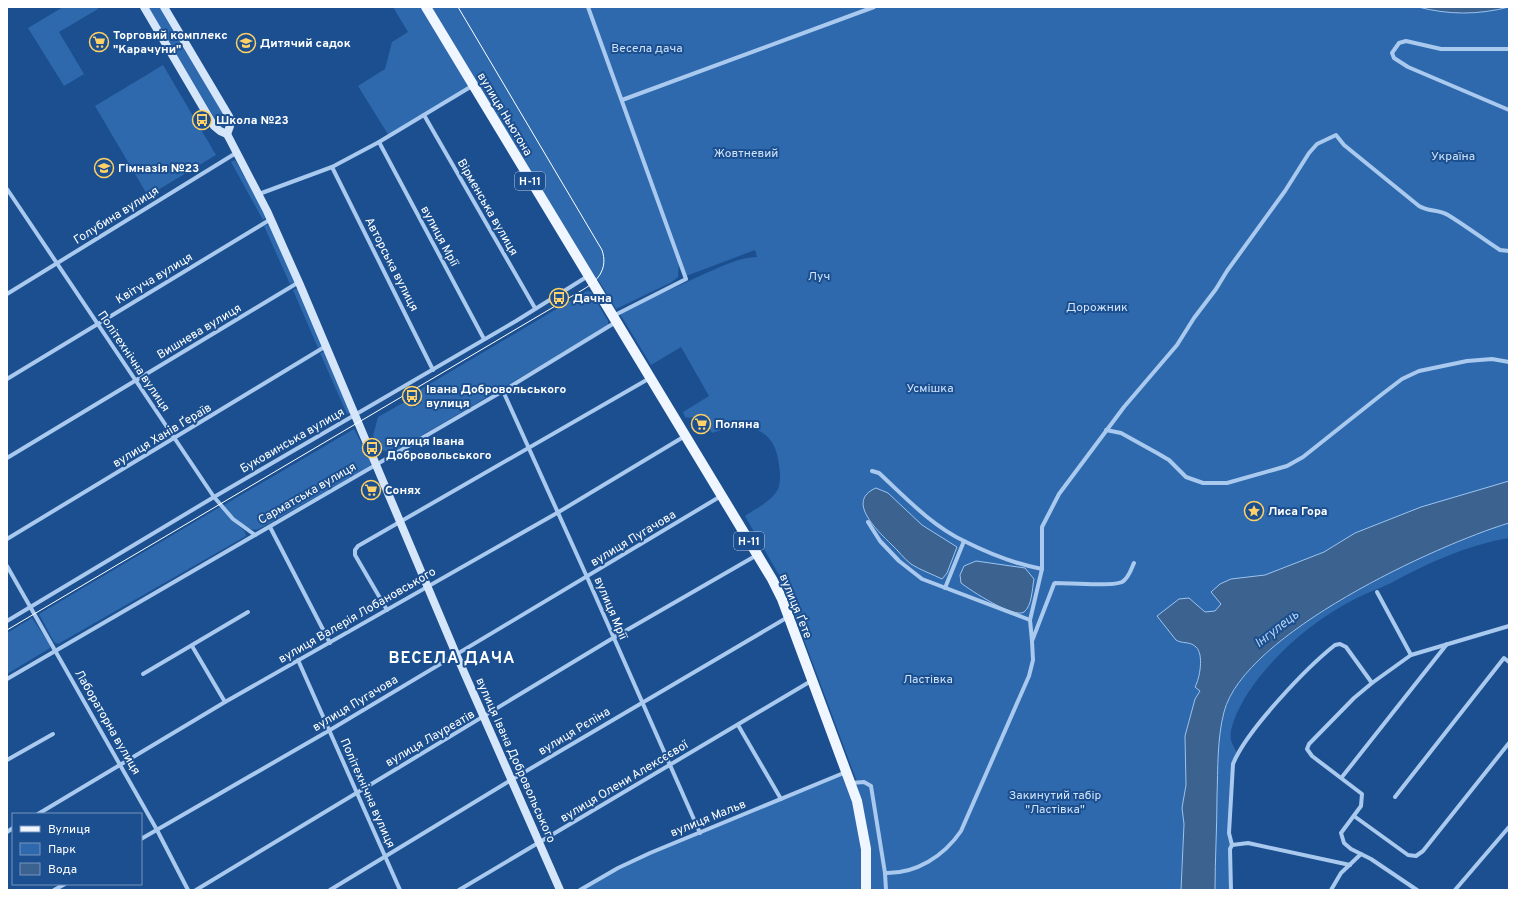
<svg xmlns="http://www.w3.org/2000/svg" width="1516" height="897" viewBox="0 0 1516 897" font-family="Overpass,sans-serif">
<rect width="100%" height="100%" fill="#1b4f8f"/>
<!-- green -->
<g fill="#2e69ad">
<path d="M63,7h35v2l-39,23 25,42 -20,12 -36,-58z"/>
<path d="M148,7h12l67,112 -1,7 -5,1 -3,-3z"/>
<path d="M393,7h29l48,80 -81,49 -31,-50 27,-17 7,-27 16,-10z"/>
<path d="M431,7h987c31,8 60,8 91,0v486l-31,10 -278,188 -5,8 -10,37 1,49 -4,23 2,16 -3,56 3,10h-604l38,-22 229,-97 4,12 6,-1 -70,-188 -8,-19 -34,-59c10,-7 27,-15 33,-27 3,-7 2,-17 1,-24 -4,-41 -36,-43 -67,-32l-8,-14 -4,-4 -10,3 -5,-1 -2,-5 26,-16 -28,-49 -30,18 -31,-51c28,-15 56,-27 84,-40 17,-7 35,-17 53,-17l-2,-7 -69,26 -7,-16 -1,17 -6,5 -56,27 -17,-28 -9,-8z"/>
<path d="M163,65l53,90 -68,41 -53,-90z"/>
<path d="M235,160l32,57 -4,3 -32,-58z"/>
<path d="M269,224l26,58 -5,2 -26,-58z"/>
<path d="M298,288l25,58 -5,2 -25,-58z"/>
<path d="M587,291l4,1 17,29v5l-216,127 -11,-3 -8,-14 5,-19 30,-17 5,8 9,-5 -6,-11z"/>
<path d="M324,352l27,61 -4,1 -27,-61z"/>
<path d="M354,429l17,33 -1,4 -111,63c-14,4 -27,-13 -35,-24z"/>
<path d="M220,507l25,25 1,4 -188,108 -4,-2 -15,-28z"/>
<path d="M1509,523v15c-42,7 -81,25 -118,45 -12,6 -25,10 -36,16 -41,21 -79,53 -105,91 -7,10 -22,37 -19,50 1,4 4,9 6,13l-4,11 -3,77 1,49h-16c0,-30 1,-60 2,-91 1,-28 0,-59 7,-87 21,-78 212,-167 285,-189z"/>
<path d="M32,618l18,27v3l-43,26v-41z"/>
</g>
<!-- water -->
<g fill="#3c6290" stroke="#9cc4f0">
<path d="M1418,7h91c-31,8 -60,8 -91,0z"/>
<path d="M1509,481v42c-73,22 -265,111 -285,189 -7,27 -6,57 -7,84 0,32 -2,63 -2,94h-34l3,-66 -2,-16 4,-23 -1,-49 10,-37 5,-8 -5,-4c5,-9 9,-33 1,-40 -6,-6 -14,-3 -20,-7l-19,-24 22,-17 10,-1 16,14 10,-1 6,-7 -10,-12 9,-8 11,-5 34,-4 59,-23 31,-19 66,-26z"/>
<path d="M876,488l12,5 34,32 35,22 -10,26 -5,6c-10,-5 -22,-9 -31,-15 -7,-5 -13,-14 -20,-20 -13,-13 -46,-43 -15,-56z"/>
<path d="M976,561l49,7 9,11c-2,10 -2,27 -10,33 -10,7 -54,-22 -63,-29l-1,-8 4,-9z"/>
</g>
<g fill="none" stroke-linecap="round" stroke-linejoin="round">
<!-- street -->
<g stroke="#a9c9ee" stroke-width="4">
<path d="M588,7l98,272 -73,37"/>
<path d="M1509,49h-68l-35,-8 -7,2 -7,10 2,5 14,9 101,43"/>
<path d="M622,100l252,-93"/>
<path d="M424,115l111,193"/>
<path d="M379,142l105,197"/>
<path d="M332,167l101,203"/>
<path d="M7,189l207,308 19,22 22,16"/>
<path d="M259,194l73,-27 47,-25 93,-56"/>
<path d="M7,294l229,-141"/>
<path d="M7,379l264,-160"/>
<path d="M503,391l84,186 113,256"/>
<path d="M1106,430l15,3 36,20 12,7 17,17 17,6h24l60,-17 16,-9 78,-62 21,-16 17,-8 48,-10 25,-2 17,3"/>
<path d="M7,458l292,-176"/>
<path d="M872,471l7,2c27,25 52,52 85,68"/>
<path d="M868,522l12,19 19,20 23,18 108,41"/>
<path d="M270,527l60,116"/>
<path d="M7,539l319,-193"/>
<path d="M7,566l150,264 31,60"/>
<path d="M945,588l19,-47c24,12 51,23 78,28"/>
<path d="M1377,592l34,63"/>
<path d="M387,610l-32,-55v-5l3,-4 292,-168"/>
<path d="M7,621l207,-124 302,-176 72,-45"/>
<path d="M1032,641l-2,-21 12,-51v-42l17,-33 65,-87 53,-62 17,-27 22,-29 11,-18 58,-80 24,-38 8,-9 19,-9 8,10 75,61c10,6 19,3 29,9 18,11 35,24 52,35l9,1"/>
<path d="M192,646l33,56"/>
<path d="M298,660l102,230"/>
<path d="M143,674l105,-62"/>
<path d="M7,679l496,-288 113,-69"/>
<path d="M738,725l43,74"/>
<path d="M7,760l46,-26"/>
<path d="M1342,777l105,-133"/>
<path d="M851,783l13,-1 7,4 14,87 1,17"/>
<path d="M1395,797l109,-139 5,4"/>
<path d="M38,814l187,-112 332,-189 128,-77"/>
<path d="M1354,816l54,39 8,1 7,-5 86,-108"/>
<path d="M7,832l6,-4"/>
<path d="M141,839l189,-109 391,-234"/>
<path d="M1350,865l-102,-22 -16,2 -3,-12 4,-69c13,-33 73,-96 102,-119l5,-1 6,3 26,36"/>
<path d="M885,873c31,1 59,-17 76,-42l68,-155 4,-16 -1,-19 22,-57 1,-1c15,0 56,4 67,-1 7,-4 9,-13 12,-19"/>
<path d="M54,890l11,-6"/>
<path d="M196,890l417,-252 144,-83"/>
<path d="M330,890l181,-110 277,-163"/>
<path d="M459,890l352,-209"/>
<path d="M580,890l38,-22 32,-15 196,-81"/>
<path d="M1231,890l-1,-41 2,-4"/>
<path d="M1331,890l10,-17 20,-19"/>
<path d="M1417,890l-46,-31 -20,-10 -7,-6 -3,-10 20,-27 1,-12 -50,-38 -5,-7 2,-5 45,-46 18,-15 39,-28 98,-29"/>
<path d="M1455,890l54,-63"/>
</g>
<!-- secondary -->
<g stroke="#d6e6fa" stroke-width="8">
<path d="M144,7l70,119 6,5 7,3"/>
<path d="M164,7l66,111v8l-3,8"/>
<path d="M227,134l40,77 33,74 156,369 104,236"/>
</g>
<!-- primary -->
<path stroke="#f0f6ff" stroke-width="10" d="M426,7l346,572 10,20 75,202 9,48v41"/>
<!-- tram -->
<path stroke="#fff" stroke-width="1" d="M7,630l577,-341c15,-9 24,-21 18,-39l-144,-243"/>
</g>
<!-- icons -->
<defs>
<symbol id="supermarket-ring" viewBox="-11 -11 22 22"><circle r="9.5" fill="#1b4f8f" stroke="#ffd166" stroke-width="1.5"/><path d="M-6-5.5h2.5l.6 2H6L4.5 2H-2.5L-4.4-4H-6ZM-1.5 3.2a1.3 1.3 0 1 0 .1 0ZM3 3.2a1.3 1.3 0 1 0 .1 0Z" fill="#ffd166"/></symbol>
<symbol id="school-ring" viewBox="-11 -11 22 22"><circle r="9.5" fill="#1b4f8f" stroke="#ffd166" stroke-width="1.5"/><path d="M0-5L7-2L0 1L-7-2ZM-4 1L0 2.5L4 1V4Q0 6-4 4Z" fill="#ffd166"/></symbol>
<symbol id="bus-ring" viewBox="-11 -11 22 22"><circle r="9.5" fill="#1b4f8f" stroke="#ffd166" stroke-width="1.5"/><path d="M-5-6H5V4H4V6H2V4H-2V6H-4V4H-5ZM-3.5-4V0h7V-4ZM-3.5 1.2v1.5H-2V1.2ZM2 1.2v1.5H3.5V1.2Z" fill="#ffd166"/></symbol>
<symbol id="sight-ring" viewBox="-11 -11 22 22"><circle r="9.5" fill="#1b4f8f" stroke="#ffd166" stroke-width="1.5"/><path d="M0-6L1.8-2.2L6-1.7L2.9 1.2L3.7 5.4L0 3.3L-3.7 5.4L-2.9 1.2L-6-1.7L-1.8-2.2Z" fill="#ffd166"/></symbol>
</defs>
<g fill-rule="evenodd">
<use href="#supermarket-ring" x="88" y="31" width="22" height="22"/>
<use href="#school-ring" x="235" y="32" width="22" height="22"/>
<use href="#bus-ring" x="191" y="109" width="22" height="22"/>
<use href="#school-ring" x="93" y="157" width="22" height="22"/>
<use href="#bus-ring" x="548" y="287" width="22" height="22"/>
<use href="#bus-ring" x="401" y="385" width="22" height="22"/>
<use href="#supermarket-ring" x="690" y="413" width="22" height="22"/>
<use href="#bus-ring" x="361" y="437" width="22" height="22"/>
<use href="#supermarket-ring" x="360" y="479" width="22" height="22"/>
<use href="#sight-ring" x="1243" y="500" width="22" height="22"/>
</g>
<g text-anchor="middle" stroke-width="4" stroke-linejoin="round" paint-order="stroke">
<!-- shield labels -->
<g fill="#1b4f8f" stroke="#bbcadd" stroke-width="1">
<rect x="515" y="172" width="30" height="18" rx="3"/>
<rect x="734" y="532" width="30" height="18" rx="3"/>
</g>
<g font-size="11" font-weight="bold" fill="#fff">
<text x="530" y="185">Н-11</text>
<text x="749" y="545">Н-11</text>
</g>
<!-- poi labels -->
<g font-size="12" font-weight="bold" fill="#fff" stroke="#1b4f8f" text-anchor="start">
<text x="113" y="39">Торговий комплекс<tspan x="113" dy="14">"Карачуни"</tspan></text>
<text x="260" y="47">Дитячий садок</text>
<text x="216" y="124">Школа №23</text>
<text x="118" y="172">Гімназія №23</text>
<text x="573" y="302">Дачна</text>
<text x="426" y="393">Івана Добровольського<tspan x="426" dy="14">вулиця</tspan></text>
<text x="715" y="428">Поляна</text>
<text x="386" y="445">вулиця Івана<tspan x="386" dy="14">Добровольського</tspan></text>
<text x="385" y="494">Сонях</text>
<text x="1268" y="515">Лиса Гора</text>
</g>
<!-- park labels -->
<g font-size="12" fill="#cfe3fa" stroke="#1b4f8f">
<text x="647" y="52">Весела дача</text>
<text x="746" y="157">Жовтневий</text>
<text x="1453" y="160">Україна</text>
<text x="819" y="280">Луч</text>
<text x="1097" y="311">Дорожник</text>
<text x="930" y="392">Усмішка</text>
<text x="928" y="683">Ластівка</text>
<text x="1055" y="799">Закинутий табір<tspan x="1055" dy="14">"Ластівка"</tspan></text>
</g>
<!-- street labels -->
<g font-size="12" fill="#fff" stroke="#1b4f8f">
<text transform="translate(505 114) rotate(59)" y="4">вулиця Ньютона</text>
<text transform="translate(488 207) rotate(60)" y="4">Вірменська вулиця</text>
<text transform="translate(116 215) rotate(-32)" y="4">Голубина вулиця</text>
<text transform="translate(440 236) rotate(62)" y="4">вулиця Мрії</text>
<text transform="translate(392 264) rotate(63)" y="4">Авторська вулиця</text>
<text transform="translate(154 278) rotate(-31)" y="4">Квітуча вулиця</text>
<text transform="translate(199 331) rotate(-31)" y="4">Вишнева вулиця</text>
<text transform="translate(134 361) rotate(56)" y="4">Політехнічна вулиця</text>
<text transform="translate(162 435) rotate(-31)" y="4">вулиця Ханів Ґераїв</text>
<text transform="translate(292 440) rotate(-30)" y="4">Буковинська вулиця</text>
<text transform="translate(307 493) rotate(-30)" y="4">Сарматська вулиця</text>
<text transform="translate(633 538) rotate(-31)" y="4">вулиця Пугачова</text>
<text transform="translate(796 606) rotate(68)" y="4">вулиця Ґете</text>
<text transform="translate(611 608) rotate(67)" y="4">вулиця Мрії</text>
<text transform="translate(357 615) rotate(-30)" y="4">вулиця Валерія Лобановського</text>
<text transform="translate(355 703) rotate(-31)" y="4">вулиця Пугачова</text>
<text transform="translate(108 722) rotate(60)" y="4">Лабораторна вулиця</text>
<text transform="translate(574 731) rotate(-31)" y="4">вулиця Рєпіна</text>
<text transform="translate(430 738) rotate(-30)" y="4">вулиця Лауреатів</text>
<text transform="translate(516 760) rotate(66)" y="4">вулиця Івана Добровольського</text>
<text transform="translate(624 781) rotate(-31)" y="4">вулиця Олени Алексєєвої</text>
<text transform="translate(368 793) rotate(66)" y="4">Політехнічна вулиця</text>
<text transform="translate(708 818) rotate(-22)" y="4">вулиця Мальв</text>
</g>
<!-- water labels -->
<g font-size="13" font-style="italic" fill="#b5d3f5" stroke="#1b4f8f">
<text transform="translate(1276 628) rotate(-38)" y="5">Інгулець</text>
</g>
<!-- district labels -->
<g font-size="16" font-weight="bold" letter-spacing="1" fill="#fff" stroke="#1b4f8f">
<text x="452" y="663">ВЕСЕЛА ДАЧА</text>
</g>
</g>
<!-- border -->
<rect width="1516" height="897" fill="none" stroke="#ffffff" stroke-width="16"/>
<!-- legend -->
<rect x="12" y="813" width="130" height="72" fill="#1b4f8f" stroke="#7695bc"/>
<rect x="20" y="826" width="20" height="6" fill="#f0f6ff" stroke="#7695bc"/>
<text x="48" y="833" font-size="12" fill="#ffffff">Вулиця</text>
<rect x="20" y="843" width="20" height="12" fill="#2e69ad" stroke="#7695bc"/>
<text x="48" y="853" font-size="12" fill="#ffffff">Парк</text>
<rect x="20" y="863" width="20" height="12" fill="#3c6290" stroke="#7695bc"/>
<text x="48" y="873" font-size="12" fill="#ffffff">Вода</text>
</svg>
